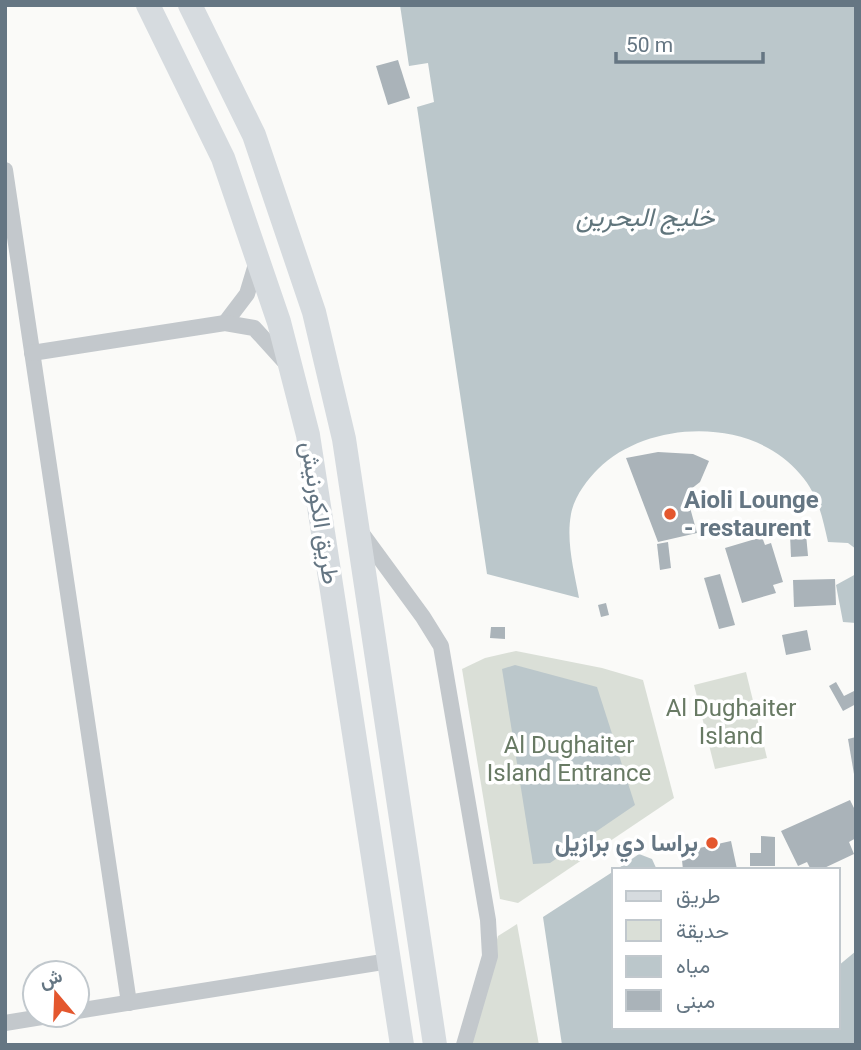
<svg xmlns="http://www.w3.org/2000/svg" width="861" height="1050" viewBox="0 0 861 1050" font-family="Roboto,Vazirmatn,sans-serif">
<rect width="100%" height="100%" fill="#fafaf8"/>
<!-- green -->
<g fill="#dadfd7">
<path d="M516,651l86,17 41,12 31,118 -156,105 -18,-4 -38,-230 23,-11z"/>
<path d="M746,672l21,86 -52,11 -21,-84z"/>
<path d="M517,924l22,121h-72l31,-109z"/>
</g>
<!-- water -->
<g fill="#bbc7cb">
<path d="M400,5h456v544l-8,-6 -20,-1c-6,-26 -10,-48 -28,-68 -47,-57 -151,-55 -202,-5 -11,11 -24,28 -27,45 -5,28 3,56 8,84l-92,-24 -70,-467 17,-5 -6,-39 -19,3z"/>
<path d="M856,574v49l-13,-1 -7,-37z"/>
<path d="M515,665l82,22 38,118 -85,58 -17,1 -31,-195z"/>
<path d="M639,854l13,5 5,11h-41z"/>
<path d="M614,871v156h224v-61l18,-15v94h-294l-19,-128z"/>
</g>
<!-- building -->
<g fill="#aab3b9">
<path d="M398,60l12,38 -22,7 -12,-39z"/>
<path d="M658,452l35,2 16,7 -9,21 -14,11 11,40 -39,9 -32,-84z"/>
<path d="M806,534l2,22 -17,1 -1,-22z"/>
<path d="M762,537l3,8 6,-2 12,39 -10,3 3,8 -34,10 -17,-55z"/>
<path d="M668,542l3,26 -11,2 -3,-26z"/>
<path d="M720,574l15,51 -16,4 -15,-51z"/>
<path d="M835,579l1,26 -42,2 -1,-27z"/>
<path d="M606,603l3,12 -8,2 -3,-12z"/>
<path d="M491,627h14v12l-15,-1z"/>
<path d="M807,630l4,20 -25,5 -4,-20z"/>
<path d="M836,682l8,14 12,-6v14l-13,7 -14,-25z"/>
<path d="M856,737v36l-2,1 -6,-35z"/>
<path d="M850,800l6,12v26l-7,4 5,12 -34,16h-9l-4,-8 -9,4 -17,-35z"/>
<path d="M761,836l14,1v29h-25v-13h11z"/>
<path d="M731,841l6,28 -54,1 -1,-10 14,-3 -1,-8z"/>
</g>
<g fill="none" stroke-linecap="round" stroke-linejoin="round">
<!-- minor -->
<g stroke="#c3c8cc" stroke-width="16">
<path d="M5,170l124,833"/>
<path d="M225,323l22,-29 10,-33"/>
<path d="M32,353l193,-30 29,5 31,34"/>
<path d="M360,531l63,86 18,29 47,274 2,36 -26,89"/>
<path d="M77,1011l312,-50"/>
<path d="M5,1023l49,-8"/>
</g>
<!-- primary -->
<g stroke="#d6dbdf" stroke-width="24">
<path d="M148,5l75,153 56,164 29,113 94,610"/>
<path d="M190,5l64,130 60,177 30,127 91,606"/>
</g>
</g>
<!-- markers -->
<g fill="#e4572e" stroke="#fff" stroke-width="2.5">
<circle cx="670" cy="514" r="7"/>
<circle cx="712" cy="843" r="7"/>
</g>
<g text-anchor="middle" stroke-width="7" stroke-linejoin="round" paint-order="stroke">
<!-- poi labels -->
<g font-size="24" font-weight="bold" fill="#657683" stroke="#fff" text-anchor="start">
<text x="684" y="508">Aioli Lounge<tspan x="684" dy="28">- restaurent</tspan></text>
<text x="698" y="851" text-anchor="end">براسا دي برازيل</text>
</g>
<!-- street labels -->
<g font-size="24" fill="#657683" stroke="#fff">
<text transform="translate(320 513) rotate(81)" y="8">طريق الكورنيش</text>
</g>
<!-- park labels -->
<g font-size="24" fill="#687a64" stroke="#fff">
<text x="731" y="716">Al Dughaiter<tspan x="731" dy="28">Island</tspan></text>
<text x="569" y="753">Al Dughaiter<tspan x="569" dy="28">Island Entrance</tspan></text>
</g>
<!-- water labels -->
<g font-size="26" font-style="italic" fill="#60757c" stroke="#fff">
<text x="645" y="226">خليج البحرين</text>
</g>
</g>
<!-- border -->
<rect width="861" height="1050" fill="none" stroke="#657683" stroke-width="14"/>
<!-- legend -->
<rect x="612" y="868" width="228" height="161" fill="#ffffff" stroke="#c1c8cd" stroke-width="2"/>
<rect x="626" y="891" width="35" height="10" fill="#d6dbdf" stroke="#c1c8cd" stroke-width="2"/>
<text x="676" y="903" font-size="21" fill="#657683">طريق</text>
<rect x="626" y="920" width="35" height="21" fill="#dadfd7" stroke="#c1c8cd" stroke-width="2"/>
<text x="676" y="938" font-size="21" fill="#657683">حديقة</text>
<rect x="626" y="956" width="35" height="21" fill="#bbc7cb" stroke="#c1c8cd" stroke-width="2"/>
<text x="676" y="973" font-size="21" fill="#657683">مياه</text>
<rect x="626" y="990" width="35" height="21" fill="#aab3b9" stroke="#c1c8cd" stroke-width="2"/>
<text x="676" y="1008" font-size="21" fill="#657683">مبنى</text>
<!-- north arrow -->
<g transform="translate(56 994) rotate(341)"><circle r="33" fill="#ffffff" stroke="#c1c8cd" stroke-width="2"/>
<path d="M0-5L12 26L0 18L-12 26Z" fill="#e4572e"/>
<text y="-10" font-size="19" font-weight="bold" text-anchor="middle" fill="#657683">ش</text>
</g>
<!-- scale -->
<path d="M616 52v10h147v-10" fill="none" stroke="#657683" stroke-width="3.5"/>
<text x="626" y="52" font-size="21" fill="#657683" stroke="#ffffff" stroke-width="5" paint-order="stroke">50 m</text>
</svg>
